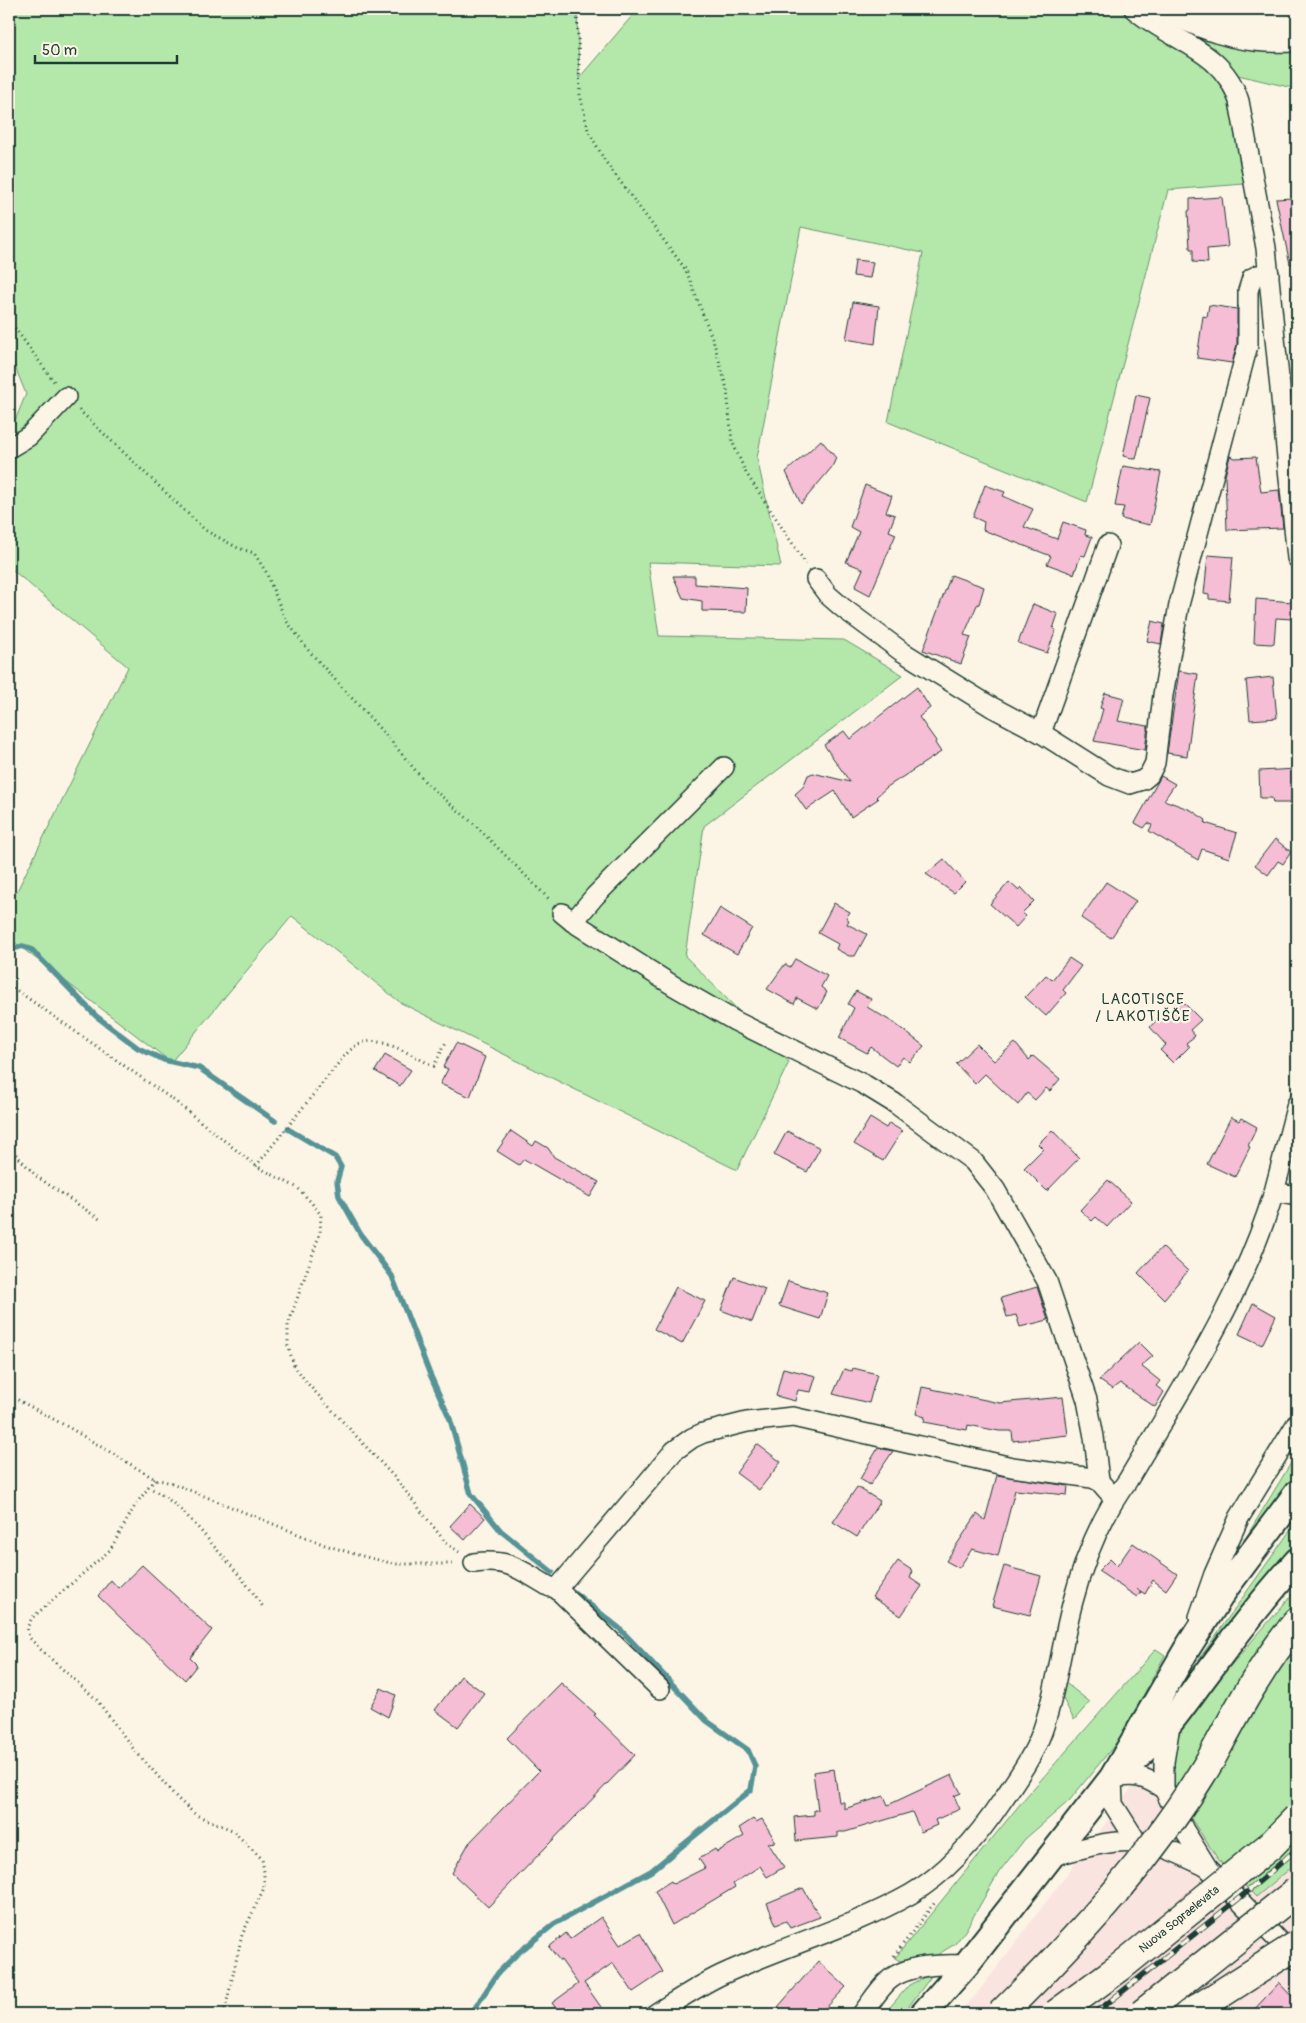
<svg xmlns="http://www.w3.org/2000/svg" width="1306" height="2023" viewBox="0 0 1306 2023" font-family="Pangolin,sans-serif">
<rect width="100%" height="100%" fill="#fcf5e5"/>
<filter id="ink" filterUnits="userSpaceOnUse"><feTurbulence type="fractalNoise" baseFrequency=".02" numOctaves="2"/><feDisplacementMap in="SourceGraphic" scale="10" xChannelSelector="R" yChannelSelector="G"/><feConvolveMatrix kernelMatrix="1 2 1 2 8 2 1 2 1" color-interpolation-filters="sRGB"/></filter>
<g filter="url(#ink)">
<!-- built -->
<path fill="#fae4e0" d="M1181,1723l-8,58 83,116 41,-34v151h-341l19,-18z"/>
<!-- green -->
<g fill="#b3e8aa" stroke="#69926f">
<path d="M9,9h568l2,69 59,-69h484l85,54 10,14 12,26 15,81 -76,6 -81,312 -199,-80 35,-169 -122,-26 -44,231 24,108 -133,-4 11,74 185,4 59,35 -199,151 -19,130 104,106 -52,108 -336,-167 -109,-87 -121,146 -162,-124v-31l119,-240 -119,-100v-132l17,-41 -17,-42z"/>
<path d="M1143,9h11l19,12 124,26v42l-59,-14 -14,-18z"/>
<path d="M1297,1453v22l-52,64z"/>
<path d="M1297,1521v24l-20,21 -74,95 -4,-2z"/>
<path d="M1297,1589v274l-41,34 -38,-38 -41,-61 -4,-17 1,-22 7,-36z"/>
<path d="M1156,1649l9,6 -44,82 -52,64 -44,38 -26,33 -34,59 -10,13 -23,14 -32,3 -5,-3 130,-160z"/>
<path d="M1063,1681l27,21 -16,18 -15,-29z"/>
<path d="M927,1976h3v2l-27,36h-19l25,-29z"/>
</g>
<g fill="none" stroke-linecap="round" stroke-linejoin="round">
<!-- stream -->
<g stroke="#579397" stroke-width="5.5">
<path d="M9,950l14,-4 9,4 64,66 42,32 26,12 35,8 76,53"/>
<path d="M288,1129l47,28 6,10 -4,14 2,15 22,39 31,41 37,96 21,47 21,75 30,37 51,41"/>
<path d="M471,2014l27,-41 20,-20 36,-29 97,-53 100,-81 4,-24 -7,-16 -41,-29 -88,-93 -48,-38"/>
</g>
</g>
<!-- building -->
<g fill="#f5bed5" stroke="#1f3d34">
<path d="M1222,197l6,50 -21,2 1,14 -15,-1v-13h-3l-2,-38 2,-1v-11z"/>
<path d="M1292,198l2,14 3,-1v52l-7,1 -14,-65z"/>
<path d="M855,260l18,2 -3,16 -17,-2z"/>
<path d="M853,302l26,4 -4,38 -29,-5z"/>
<path d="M1209,305l28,4v35l-5,19 -35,-5 6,-42 4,1z"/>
<path d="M1136,395l14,3 -14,61 -13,-3z"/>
<path d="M821,440l15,18 -4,9 -31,37 -15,-32z"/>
<path d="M1230,456l5,2 21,-1 5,35 18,-2 4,38 -56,2 -2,-54z"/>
<path d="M1123,466l38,6 -11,53 -29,-6 3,-12 -9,-1z"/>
<path d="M865,485l27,11 -6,16 9,3 -6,16 7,3 -26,61 -15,-8 8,-18 -17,-7 13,-30 -9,-5z"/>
<path d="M985,485l20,7 -2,4 30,13 -9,18 33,12 6,-17 23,8 -1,5 7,2 -7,19 -4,-1 -7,19 -27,-10 4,-8 -68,-26 1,-8 -11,-5z"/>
<path d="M1208,555l25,2 -4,44 -20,-2v-4l-5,-1z"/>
<path d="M951,575l33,12 -5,17 -2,1 -13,30 7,2 -10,27 -38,-14z"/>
<path d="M673,576h22v8l52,4 -1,24 -44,-1v-10l-19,-3z"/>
<path d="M1256,599l37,3 -1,17 -16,-1 -2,25 -3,1 -17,-1z"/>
<path d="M1033,604l25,10 -5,15 3,1 -9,23 -29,-10z"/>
<path d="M1152,621l12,3 -3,20 -14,-3z"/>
<path d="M1179,671l19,3 -11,82 -20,-3z"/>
<path d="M1273,677l4,41 -27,2 -4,-40z"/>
<path d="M917,687l13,21 -11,9 17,24 -1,2 6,9 -54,35 -11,10 2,2 -27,18 -16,-26 -29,19 -11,-16 8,-7 5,-12 5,-2 37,9 -26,-37 20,-14 6,8z"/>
<path d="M1105,693l19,5 -6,23 30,5 -3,24 -51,-9 9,-32 -3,-1z"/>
<path d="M1297,769v34h-24l-1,-5h-12l-1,-27z"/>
<path d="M1161,776l14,8 -11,16 27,10 15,10 -1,3 32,10 -8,25 -27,-9 -4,11 -49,-29 3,-6 -4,-2 -4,5 -9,-5z"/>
<path d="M1275,839l16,13 -8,12 -5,-3 -10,14 -13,-10z"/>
<path d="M944,859l21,23 -11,11 -28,-19z"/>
<path d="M1009,882l9,8 3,-3 13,14 -12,12 4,3 -10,11 -26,-23z"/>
<path d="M1106,882l30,19 -25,37 -30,-20z"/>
<path d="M834,903l16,9 -4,6 3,2 -2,4 20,10 -12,22h-6l-13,-7 2,-5 -20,-11z"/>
<path d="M720,908l32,20 -15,26 -33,-19z"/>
<path d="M1069,958l12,8 -18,24 3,3 -20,23 -21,-19 21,-22 6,5z"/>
<path d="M795,959l32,17 -6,11 6,5 -9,17 -21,-11 -3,6 -27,-15 18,-25 5,3z"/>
<path d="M856,991l15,8 -4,8 27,16 30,23 -14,16 -7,-5 -7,9 -25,-19 -4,6 -28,-15 15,-30 -6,-4z"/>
<path d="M1183,1002l18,18 -11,10 5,6 -9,7 3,4 -16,16 -13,-13 6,-5 -16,-18 10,-11 5,4z"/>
<path d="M456,1043l29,14 -15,40 -30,-13 8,-15 -5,-2z"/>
<path d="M1015,1043l14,17 4,-4 27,23 -10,12 -4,-3 -11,12 -8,-7 -9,12 -33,-31 -10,10 -19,-20 21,-20 17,17z"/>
<path d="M385,1055l26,15 -11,16 -25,-15z"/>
<path d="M1231,1117l8,4 2,-3 16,9 -9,19 2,1 -15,30 -28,-13z"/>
<path d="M870,1118l16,10 3,-5 13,8 -19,30 -29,-17z"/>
<path d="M1052,1130l27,28 -32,33 -23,-23 19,-19 -5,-5z"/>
<path d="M511,1131l22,15 3,-5 12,7 6,9 45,25 -9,15 -66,-38 -5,6 -22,-14z"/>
<path d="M787,1131l33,17 -13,24 -33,-17z"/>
<path d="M1108,1180l23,21 -24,26 -11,-10 -4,4 -12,-11z"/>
<path d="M1162,1247l26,24 -24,28 -26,-26z"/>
<path d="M734,1277l31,12 -13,33 -31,-12z"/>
<path d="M788,1281l40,12 -8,26 -41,-13z"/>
<path d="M676,1287l29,14 -23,43 -28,-15z"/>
<path d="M1037,1287l11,33 -28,7 -4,-12 -9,2 -6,-19z"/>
<path d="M1253,1303l23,13 -14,29 -23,-11z"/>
<path d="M1139,1342l14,14 -12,10 19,15 -4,5 8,6 -9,15 -35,-24 -8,6 -13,-9z"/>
<path d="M783,1368l33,8 -5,16 -13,-2 -3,11 -19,-5z"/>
<path d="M853,1368l24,6 -8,29 -36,-9 11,-25 8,2z"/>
<path d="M922,1387l78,16 63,-6 5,38 -55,6 -1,-10h-13l-31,-6 -1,5 -43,-8 1,-5 -9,-3z"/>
<path d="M757,1444l24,18 -22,28 -23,-17z"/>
<path d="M878,1448l15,3 -23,34 -10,-6z"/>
<path d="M997,1475l71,11 -1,9 -52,-5 -17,66 -26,-7 -13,19 -13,-7 31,-47 8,6z"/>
<path d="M857,1487l23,14 -23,36 -24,-15z"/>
<path d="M470,1504l15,14 -20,22 -15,-14z"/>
<path d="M1133,1543l44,31 -11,16 -13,-10 -8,14 -8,-5 4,3 -4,5 -39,-26 12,-12 7,7z"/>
<path d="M898,1561l15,10 -3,7 12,8 -21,30 -29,-19z"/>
<path d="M142,1565l70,65 -22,28 7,7 -12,15 -87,-84 13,-16 7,8z"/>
<path d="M1004,1566l37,10 -11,39 -38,-9z"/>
<path d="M461,1676l23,17 -26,34 -23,-17z"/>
<path d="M561,1683l35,31 -2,1 41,40 -147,152 -36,-34 17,-30 70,-72 -32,-33z"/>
<path d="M381,1688l15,7 -8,22 -18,-10z"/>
<path d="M834,1769l5,33h5v7l40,-13 4,9 64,-30 9,18 -7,3 6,13 -25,11 2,5 -16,7 -9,-20 -67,20h-7v5l-42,4 -2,-24 20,-2v-5h4l-5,-38z"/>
<path d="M753,1819l3,3 6,-3 14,23 -8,1 16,24 -17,10 -7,-11 -27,18 2,3 -63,38 -17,-34 16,-10 2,3 32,-16 -6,-9 16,-10 2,3 27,-16 -5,-8z"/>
<path d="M803,1888l17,29 -30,11 -4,-7 -10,4 -9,-22z"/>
<path d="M601,1917l19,28 20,-12 23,39 -30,20 -20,-29 -29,20 22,31h-46l-8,-11 26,-19 -17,-24 -1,1 -11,-14 17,-14 4,6z"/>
<path d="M818,1961l28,26 -26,27h-34l-8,-7z"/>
<path d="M1279,1983l18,19v12h-47z"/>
</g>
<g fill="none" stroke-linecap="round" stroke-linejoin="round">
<defs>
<g id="minor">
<path d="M1134,9c38,33 89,40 105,92l27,147 31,310"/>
<path d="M9,448l20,-12 37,-39"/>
<path d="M816,579l12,16 15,13 58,43 89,55 51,27 68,43 21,8 13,-4 6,-5 6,-12 8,-68 16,-90 69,-260v-54l4,-13 6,-3 11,-1"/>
<path d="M1041,733l67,-188"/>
<path d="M562,913l11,9 101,64 61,35 130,64 31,19 77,57 22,28 52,92 40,119 7,37 5,44 15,17"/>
<path d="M573,922l22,-26 129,-129"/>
<path d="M1274,1192l23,-88"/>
<path d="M474,1563c35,-5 46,7 76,24l6,1 5,-4 113,-133 18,-13 11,-5 44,-11 46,-5 219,50 80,11 7,3"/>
<path d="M556,1588l104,101"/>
<path d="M1199,1617l15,-43 25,-56 58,-95"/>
<path d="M1170,1725l-6,37v27l20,41 23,37 89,92"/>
<path d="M1137,1842l-24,-38 -1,-26c24,-4 32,-2 52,11"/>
<path d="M1049,1857c28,-7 60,-18 89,-15 24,2 47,15 69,25"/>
<path d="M655,2014c21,-13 43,-28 66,-39 62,-29 130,-47 190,-81 38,-22 69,-60 93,-96 14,-21 29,-42 38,-66 15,-42 19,-87 31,-131 11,-42 29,-86 55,-121 54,-92 115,-185 146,-288l23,4"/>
<path d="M862,2014c8,-10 16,-24 26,-33 19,-17 54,-17 78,-16"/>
</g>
<g id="major">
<path d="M1126,1767c37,-30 54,-58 82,-95 28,-38 58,-76 89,-111"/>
<path d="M923,2014l43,-49 146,-187 76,-131 39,-61 70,-93"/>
</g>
<g id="highway">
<path d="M1172,9c40,22 79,32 125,28"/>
<path d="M1221,9l31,8h45"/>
<path d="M1211,1759c26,-48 51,-95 86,-137"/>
</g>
</defs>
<!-- minor casing -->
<use href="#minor" stroke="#1f3d34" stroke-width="22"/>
<!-- major casing -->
<use href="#major" stroke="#1f3d34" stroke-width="29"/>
<!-- highway casing -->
<use href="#highway" stroke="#1f3d34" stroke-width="31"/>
<!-- path -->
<g stroke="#1f3d34" stroke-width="3" stroke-dasharray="1 4" stroke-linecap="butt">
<path d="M577,9l3,85 8,36 17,31 81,109 28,73 13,46 5,52 14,32 60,91"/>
<path d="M9,320l46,63"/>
<path d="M79,410l126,120 33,18 16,5 12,19 19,47 24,32 82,90 35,42 48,41 76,76"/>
<path d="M9,985l167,117 80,64 42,22 12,13 11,14 -1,18 -32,92v21l6,19 13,18 89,96 50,64 13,9"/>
<path d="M9,1147l27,29 65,44"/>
<path d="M256,1166l89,-111c4,-3 8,-8 12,-10 21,-13 56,12 77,21l12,-24"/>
<path d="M9,1395l59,32 87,52 17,4 153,62 33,10 37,9h61"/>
<path d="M155,1479l-19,25 -26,46 -78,68 -5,10 2,9 10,11 57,51 36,48 46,52 18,16 36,15 30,29 2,13v16l-22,47 -18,79"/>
<path d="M148,1487c31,15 49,40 71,65 16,18 31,35 44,55"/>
<path d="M894,1956l42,-55"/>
</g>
<!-- minor -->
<use href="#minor" stroke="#fcf5e5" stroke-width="19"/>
<!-- major -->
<use href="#major" stroke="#fcf5e5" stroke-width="25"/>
<!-- highway -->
<use href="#highway" stroke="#fcf5e5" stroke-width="28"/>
<defs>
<path id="rail" d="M1094,2014l153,-122 50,-43"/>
</defs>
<!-- rail casing -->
<use href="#rail" stroke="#1f3d34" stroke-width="5.5"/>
<!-- rail -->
<use href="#rail" stroke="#fcf5e5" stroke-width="4" stroke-dasharray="11" stroke-linecap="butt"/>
<defs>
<g id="highway-bridge">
<path d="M1001,2014c81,-80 152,-157 210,-255"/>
<path d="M1056,2014l63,-46 152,-123 26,-27"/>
<path d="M1142,2014l155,-123"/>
<path d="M1189,2014l108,-69"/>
</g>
</defs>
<!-- highway-bridge casing -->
<use href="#highway-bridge" stroke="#1f3d34" stroke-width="31" stroke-linecap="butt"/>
<!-- highway-bridge -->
<use href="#highway-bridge" stroke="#fcf5e5" stroke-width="28"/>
</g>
</g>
<g text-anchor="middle" stroke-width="4.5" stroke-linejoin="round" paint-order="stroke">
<!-- street labels -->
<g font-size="12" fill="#1f3d34" stroke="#fcf5e5">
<text transform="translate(1179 1919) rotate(-39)" y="4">Nuova Sopraelevata</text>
</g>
<!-- quarter labels -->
<g font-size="15" letter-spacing="1" fill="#1f3d34" stroke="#fcf5e5">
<text x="1143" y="1004">LACOTISCE<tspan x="1143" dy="17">/ LAKOTIŠČE</tspan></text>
</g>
</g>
<!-- margin -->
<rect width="1306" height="2023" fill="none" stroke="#fcf5e5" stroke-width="30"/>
<rect x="15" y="15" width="1276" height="1993" fill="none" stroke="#1f3d34" stroke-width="2" filter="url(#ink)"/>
<!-- scale -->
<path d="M35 55v8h142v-8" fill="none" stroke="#1f3d34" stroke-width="2.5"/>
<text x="42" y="55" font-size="15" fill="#1f3d34" stroke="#fcf5e5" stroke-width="4" paint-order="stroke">50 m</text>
</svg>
